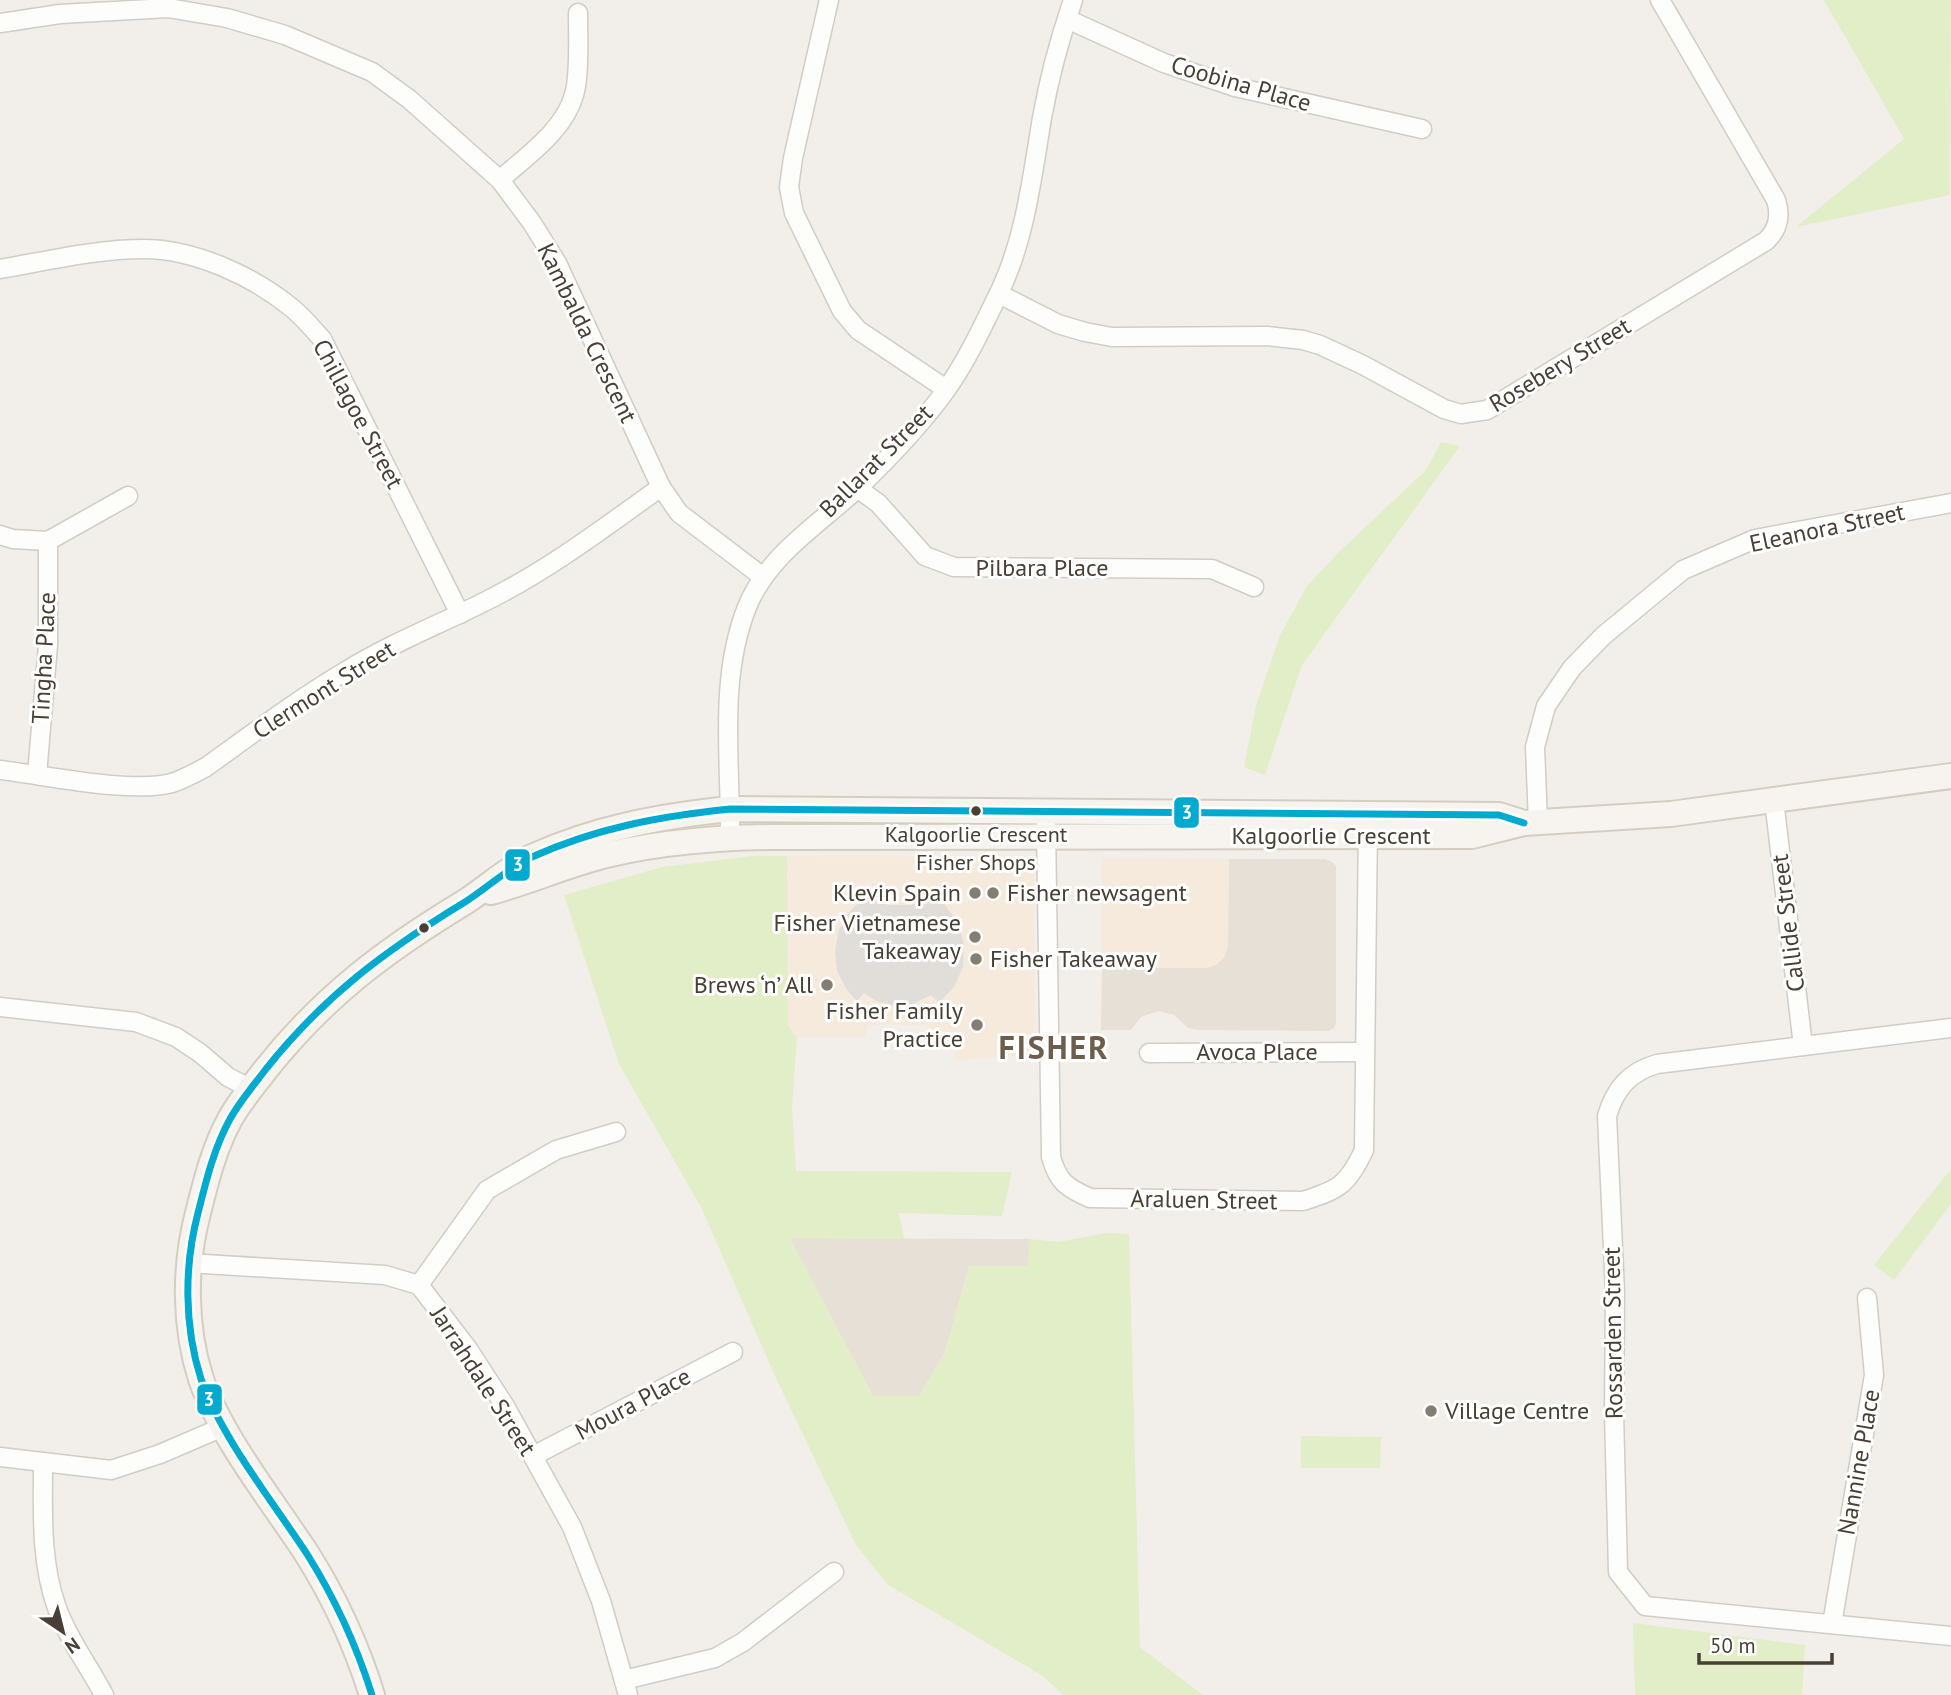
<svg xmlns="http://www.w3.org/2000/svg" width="1951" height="1695" viewBox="0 0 1951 1695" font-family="'PT Sans',sans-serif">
<rect width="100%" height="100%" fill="#f2efea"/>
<!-- residential -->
<g fill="#e7e0d7">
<path d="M1229,859h96l7,3 4,4v157l-2,5 -5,3 -132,-1 -9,-2 -14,-13 -16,-4 -17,6 -10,13h-30l1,-62h105l20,-18z"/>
<path d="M789,1238l240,1v27h-60l-24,86 -26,44h-46z"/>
</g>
<!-- commercial -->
<g fill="#f6eadc">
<path d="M787,856l247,1 1,198 -80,5v-23l-23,-1 -1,-11h-64l-1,12h-69l-9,-11z"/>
<path d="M1102,858l127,1 -1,85 -4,14 -8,7 -9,3h-105z"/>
</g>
<!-- green -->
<g fill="#e2eec7">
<path d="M1824,0h127l-1,195 -154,32 108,-88z"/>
<path d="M1441,442l19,4 -158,219 -37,110 -21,-8 12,-61 24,-71 27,-49 33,-35 86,-81z"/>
<path d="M753,856h34l1,170 9,11 -5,71 4,63 216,1 -10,44 -103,-3 5,26 -114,-1 83,158h46l26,-44 24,-86h59l1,-27 29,3 49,-9 22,1 11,413 63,48h-140l-20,-19 -155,-91 -32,-40 -82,-171 -73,-167 -82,-143 -55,-169 98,-28z"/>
<path d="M1951,1169v35l-57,76 -20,-15z"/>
<path d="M1301,1436l80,1 -1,31h-79z"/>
<path d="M1633,1623l172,22 -3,50h-167z"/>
</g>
<!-- parking -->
<path fill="#e1deda" d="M883,889l4,16h25l4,-14 11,2 18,12 13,18 6,21 -1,23 -9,20 -15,16 -8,-8 -20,10 -13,2 -22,-6 -12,-8 -7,8 -10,-11 -10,-19 -2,-20 4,-21 10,-18 15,-14z"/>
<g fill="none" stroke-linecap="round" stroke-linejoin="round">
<defs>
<g id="street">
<path d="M829,0l-36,158 -4,29 5,26 48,98 16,19 88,59"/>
<path d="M1067,19l97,44 71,24 187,42"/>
<path d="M0,23l60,-9 108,-6 59,10 58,17 87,37 37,27 91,81 32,43 25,40 104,224 18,26 84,64"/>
<path d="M500,180c26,-24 64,-49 74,-85 6,-19 4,-60 4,-82"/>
<path d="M0,269c47,-8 96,-20 144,-20 50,0 109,27 148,59 11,9 20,20 30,31l138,275"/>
<path d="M999,294l59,30 27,8 27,5 155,-1 36,4 17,5 43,20 81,44 17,5 26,-4 279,-169c12,-11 15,-25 10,-41l-116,-200"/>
<path d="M857,488l21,15 47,53 29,11 258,2 42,18"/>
<path d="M0,535l13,4 35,2 80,-45"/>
<path d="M0,770c44,5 131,24 172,13 12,-4 23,-10 34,-16 46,-33 91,-67 140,-96 45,-28 95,-47 142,-71 62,-31 117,-73 173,-113"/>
<path d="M37,775l11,-130v-104"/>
<path d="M1774,800l29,246"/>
<path d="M1538,822l-3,-75 11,-41 26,-38 31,-32 80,-66 72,-31 196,-36"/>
<path d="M1046,825l5,332c7,25 16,31 39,41l213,3c35,-11 45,-16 61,-51l4,-326"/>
<path d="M730,838c1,-76 -12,-158 17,-231 21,-52 71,-82 111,-119 31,-30 63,-63 88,-98 20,-28 36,-62 51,-93 28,-55 35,-120 45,-179 7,-40 18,-80 31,-118"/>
<path d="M0,1007l136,15 40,15 24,16 28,24 23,12"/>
<path d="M1951,1028l-294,36c-28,8 -42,25 -50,52l8,176 -1,120 4,160 27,34 306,30"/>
<path d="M1149,1053l216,-1"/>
<path d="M188,1263l197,12 34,10 49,64 37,57 67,121 29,74 27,94"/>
<path d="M419,1285l68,-95 69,-40 60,-18"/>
<path d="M533,1456l200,-104"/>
<path d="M0,1457l111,13 49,-16 63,-27"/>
<path d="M43,1462c0,49 -3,99 14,146 11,31 32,58 47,87"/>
<path d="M1832,1624l42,-249 -7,-77"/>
<path d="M624,1680l91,-22 28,-16 91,-70"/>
</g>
<g id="secondary">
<path d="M491,892c33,-9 64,-22 97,-32 59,-17 121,-22 182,-23l702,-1 52,-13 147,-9 280,-38"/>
<path d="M372,1695c-15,-48 -38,-98 -65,-141 -34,-52 -86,-117 -106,-175 -17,-53 -17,-113 -3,-166 8,-32 16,-65 32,-94 10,-18 24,-34 36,-50 59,-74 120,-119 199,-167 22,-14 43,-34 67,-45 64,-29 129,-41 198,-48l769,6 25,8"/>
</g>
</defs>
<!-- street casing -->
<use href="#street" stroke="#d0cdc7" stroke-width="21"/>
<!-- secondary casing -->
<use href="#secondary" stroke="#d4cec1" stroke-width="28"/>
<!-- street -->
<use href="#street" stroke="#fdfdfc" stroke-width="18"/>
<!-- secondary -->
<use href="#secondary" stroke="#f7f4ef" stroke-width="24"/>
<defs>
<path id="bus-1" d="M372,1695c-15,-48 -38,-98 -65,-141 -34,-52 -86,-117 -106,-175 -17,-53 -17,-113 -3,-166 8,-32 16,-65 32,-94 10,-18 24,-34 36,-50 59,-74 120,-119 199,-167 22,-14 43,-34 67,-45 64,-29 129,-41 198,-48l769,6 25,8"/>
</defs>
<!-- bus-1 casing -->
<use href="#bus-1" stroke="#fff" stroke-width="12"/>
<!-- bus-1 -->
<use href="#bus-1" stroke="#00a9ce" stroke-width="7"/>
</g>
<!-- markers -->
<g fill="#494035" stroke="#fff" stroke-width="2.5">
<circle cx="976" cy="811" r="6"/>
<circle cx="424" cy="928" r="6"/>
</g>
<g fill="#847d74" stroke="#fff" stroke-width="2.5">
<circle cx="975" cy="893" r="7"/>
<circle cx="993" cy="893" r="7"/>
<circle cx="975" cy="937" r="7"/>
<circle cx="976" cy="959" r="7"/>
<circle cx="827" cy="985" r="7"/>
<circle cx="977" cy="1025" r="7"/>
<circle cx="1431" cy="1411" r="7"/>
</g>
<g text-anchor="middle" stroke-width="6" stroke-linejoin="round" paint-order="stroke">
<!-- bus labels -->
<g font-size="22" fill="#494035" stroke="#fff">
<text x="976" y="842">Kalgoorlie Crescent<tspan x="976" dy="28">Fisher Shops</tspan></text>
</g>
<!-- street labels -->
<g font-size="24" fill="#494035" stroke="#fff">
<text transform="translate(1241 84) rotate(16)" y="8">Coobina Place</text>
<text transform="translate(587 333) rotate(64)" y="8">Kambalda Crescent</text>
<text transform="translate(1560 365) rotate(-31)" y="8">Rosebery Street</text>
<text transform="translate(358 414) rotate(62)" y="8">Chillagoe Street</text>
<text transform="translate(876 461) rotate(-45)" y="8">Ballarat Street</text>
<text transform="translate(1827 528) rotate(-12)" y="8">Eleanora Street</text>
<text x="1042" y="576">Pilbara Place</text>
<text transform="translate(44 658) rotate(-87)" y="8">Tingha Place</text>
<text transform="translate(324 690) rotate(-32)" y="8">Clermont Street</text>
<text x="1331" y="844">Kalgoorlie Crescent</text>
<text transform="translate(1788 923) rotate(-97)" y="8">Callide Street</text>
<text x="1257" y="1060">Avoca Place</text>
<text transform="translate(1204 1200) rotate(1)" y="8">Araluen Street</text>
<text transform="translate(1613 1333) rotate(-91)" y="8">Rossarden Street</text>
<text transform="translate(483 1381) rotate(57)" y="8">Jarrahdale Street</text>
<text transform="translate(633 1404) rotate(-28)" y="8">Moura Place</text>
<text transform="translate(1859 1462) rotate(-80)" y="8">Nannine Place</text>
</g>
<!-- poi labels -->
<g font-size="24" fill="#494035" stroke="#fff" text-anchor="end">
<text x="961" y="901">Klevin Spain</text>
<text x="1007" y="901" text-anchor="start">Fisher newsagent</text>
<text x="961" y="931">Fisher Vietnamese<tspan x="961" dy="28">Takeaway</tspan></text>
<text x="990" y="967" text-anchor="start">Fisher Takeaway</text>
<text x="813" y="993">Brews ‘n’ All</text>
<text x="963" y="1019">Fisher Family<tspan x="963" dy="28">Practice</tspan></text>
<text x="1445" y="1419" text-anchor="start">Village Centre</text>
</g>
<!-- district labels -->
<g font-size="32" font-weight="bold" letter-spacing="2" fill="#6d5d4b" stroke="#fff">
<text x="1054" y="1059">FISHER</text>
</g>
</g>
<g stroke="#fff" stroke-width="2.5">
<rect x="1173" y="796" width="27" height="33" rx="7" fill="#00a9ce"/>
<rect x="504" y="848" width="27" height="34" rx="7" fill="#00a9ce"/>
<rect x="196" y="1383" width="27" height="33" rx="7" fill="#00a9ce"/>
</g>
<g font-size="19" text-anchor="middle" font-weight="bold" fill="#fff">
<text x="1187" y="819">3</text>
<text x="518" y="871">3</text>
<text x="209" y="1406">3</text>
</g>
<!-- north arrow -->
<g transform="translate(63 1632) rotate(145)" stroke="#ffffff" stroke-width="5" paint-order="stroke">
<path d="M0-5L12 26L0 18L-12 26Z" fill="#494035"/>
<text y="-10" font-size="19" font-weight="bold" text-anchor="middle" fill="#494035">N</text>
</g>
<!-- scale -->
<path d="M1699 1653v10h133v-10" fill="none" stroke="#494035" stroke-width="3.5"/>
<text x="1710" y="1653" font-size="21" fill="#494035" stroke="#ffffff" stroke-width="5" paint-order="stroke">50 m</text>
</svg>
